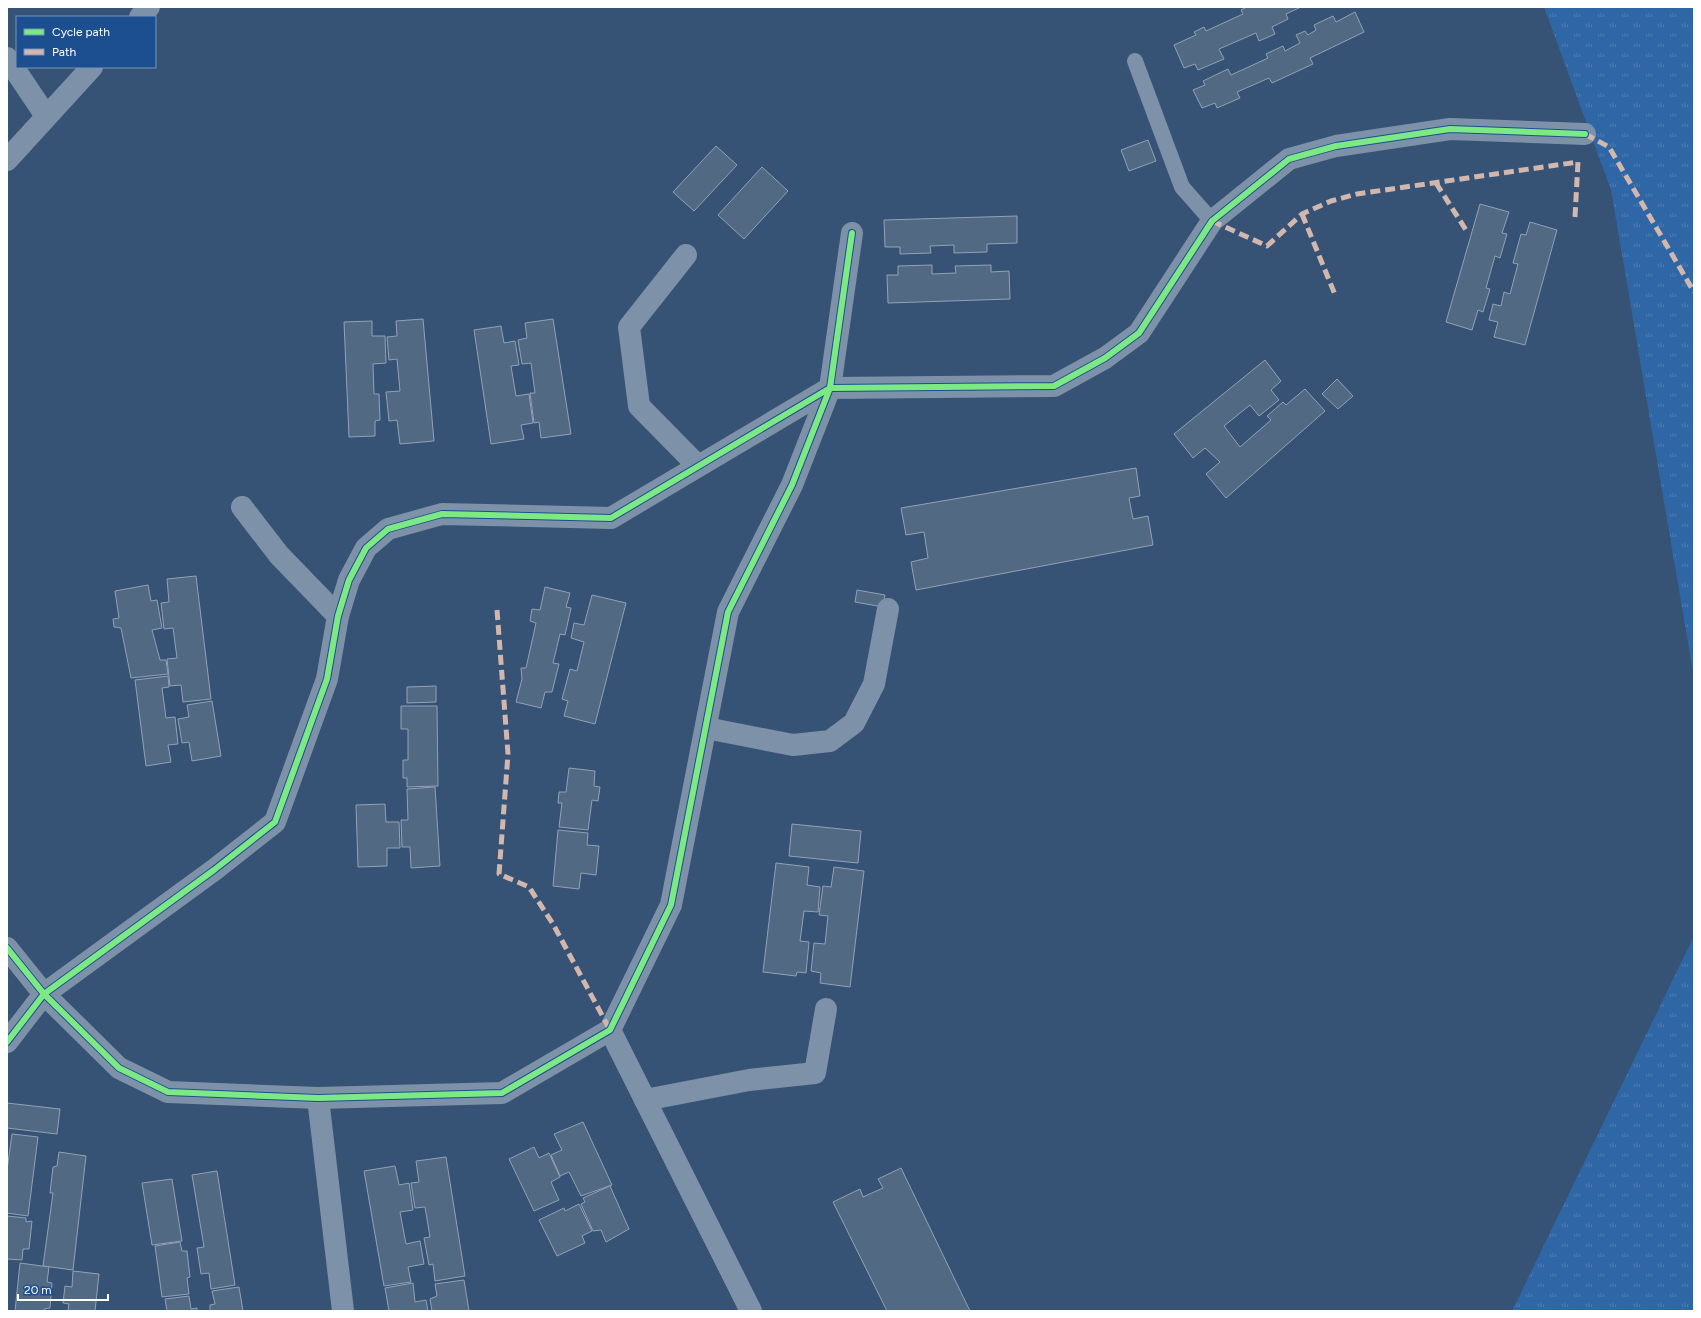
<svg xmlns="http://www.w3.org/2000/svg" width="1701" height="1318" viewBox="0 0 1701 1318" font-family="Figtree,sans-serif">
<defs>
<pattern id="grass-tufts" width="24" height="20" patternUnits="userSpaceOnUse"><rect width="24" height="20" fill="#2f66a5"/><path d="M3 7l-1-3M5 7V3M7 7l1-3M15 17l-1-3M17 17v-4M19 17l1-3" fill="none" stroke="#4e7db2"/></pattern>
</defs>
<rect width="100%" height="100%" fill="#365274"/>
<!-- grass -->
<g fill="url(#grass-tufts)">
<path d="M1544,7h150v671l-83,-488z"/>
<path d="M1694,936v375h-182z"/>
</g>
<!-- building -->
<g fill="#526984" stroke="#92a2b6">
<path d="M1247,7h54l-15,7 2,5 -16,8 3,7 -16,7 -3,-8 -37,16 5,10 -26,11 -3,-6 -11,4 -10,-23 22,-10 -2,-3 10,-5 2,4 37,-17 -2,-4z"/>
<path d="M1355,12l9,20 -54,26 3,6 -41,19 -3,-5 -32,14 3,6 -23,10 -2,-5 -13,5 -9,-18 12,-5 -2,-4 25,-12 3,6 37,-17 -2,-4 17,-8 2,5 15,-8 -4,-8 9,-4 3,4 8,-5 -2,-5 19,-9 3,6z"/>
<path d="M1148,140l8,21 -27,10 -8,-21z"/>
<path d="M716,146l21,19 -43,46 -21,-19z"/>
<path d="M762,167l26,24 -44,48 -26,-24z"/>
<path d="M1480,204l29,8 -7,21 5,1 -7,24 -5,-2 -9,32 4,1 -7,23 -5,-2 -6,20 -26,-8z"/>
<path d="M1017,216v27l-30,1v8l-33,1v-8l-24,1 1,7 -31,1v-7h-15l-1,-27z"/>
<path d="M1530,222l27,8 -32,115 -31,-8 4,-15 -9,-2 4,-16 8,2 3,-14 6,2 8,-30 -5,-1 8,-29 5,1z"/>
<path d="M932,265v9l24,-1 -1,-7 36,-1v7l18,-1 1,28 -122,4 -1,-28h11v-9z"/>
<path d="M423,319l11,122 -34,3 -3,-24 -8,1 -3,-29 14,-1 -3,-32 -8,1 -2,-23 10,-1 -1,-15z"/>
<path d="M553,319l18,115 -30,4 -2,-16 -5,1 -4,-30h5l-4,-30 -9,1 -4,-24 9,-2 -2,-15z"/>
<path d="M372,321v15h13l1,27 -13,1 1,30h5l1,26 -5,1v15l-26,1 -5,-115z"/>
<path d="M501,326l3,17 11,-2 4,24 -8,1 5,30 13,-2 4,29 -12,2 3,14 -33,5 -17,-114z"/>
<path d="M1265,360l16,21 -10,9 8,10 -20,16 -9,-11 -26,21 16,21 31,-27 -4,-4 16,-14 3,3 19,-16 20,22 -99,87 -20,-24 14,-12 -15,-14 -12,10 -19,-24z"/>
<path d="M1337,379l16,17 -15,13 -16,-15z"/>
<path d="M1136,468l4,28 -11,2 4,21 15,-3 5,29 -237,45 -5,-28 17,-4 -4,-26 -18,3 -5,-27z"/>
<path d="M196,576l15,123 -28,3 -2,-17 -11,1 -3,-27 10,-1 -4,-30 -9,1 -3,-26 8,-1 -2,-23z"/>
<path d="M148,585l3,16 6,-1 5,28 -10,2 8,30h6l2,14 -37,4 -10,-50 -7,-1 -1,-8 6,-1 -4,-27z"/>
<path d="M545,587l25,6 -4,14 5,1 -6,27 -5,-1 -7,29 6,1 -7,28h-7l-4,16 -25,-6 6,-23 -1,-11h5l10,-45 -6,-2 2,-12 8,1z"/>
<path d="M857,590l28,5 -2,12 -28,-5z"/>
<path d="M592,595l34,8 -31,121 -31,-8 4,-15 -6,-2 8,-30 7,2 7,-29 -13,-4 3,-15 10,2z"/>
<path d="M168,676l1,11 -7,1 4,30 9,-1 3,27 -10,1 3,17 -25,4 -11,-86z"/>
<path d="M436,686v16l-29,1v-16z"/>
<path d="M212,701l9,55 -29,5 -3,-19 -7,1 -4,-24 11,-2 -2,-12z"/>
<path d="M401,706h36l1,80 -31,1v-9h-4v-18h5v-31h-7z"/>
<path d="M569,768l26,3 -1,15 6,1 -2,14 -6,-1 -4,30 -29,-3 3,-24h-4l1,-11h7z"/>
<path d="M435,787l5,79 -29,2 -1,-21h-8l-1,-27h7l-1,-31z"/>
<path d="M385,804l1,18h13l1,26h-13v18l-29,1 -2,-62z"/>
<path d="M792,824l69,7 -3,32 -69,-7z"/>
<path d="M558,830l30,3 -1,12 12,1 -3,29 -15,-2 -2,16 -26,-3z"/>
<path d="M776,863l33,4 -2,18 13,2 -2,25 -14,-1 -4,30 9,1 -3,31 -9,-1 -1,4 -33,-4z"/>
<path d="M834,867l30,4 -14,116 -30,-4 1,-10 -10,-2 3,-28 11,1 3,-28 -9,-1 4,-29 8,1z"/>
<path d="M7,1103l53,6 -3,25 -50,-6z"/>
<path d="M583,1122l29,63 -31,11 -12,-24 -9,4 -9,-21 11,-5 -8,-16z"/>
<path d="M12,1134l26,3 -10,79 -21,-3v-43z"/>
<path d="M534,1147l5,11 10,-5 11,24 -9,5 8,18 -25,11 -25,-52z"/>
<path d="M59,1152l27,4 -13,114 -30,-4 10,-73h-3l3,-26 4,-1z"/>
<path d="M446,1157l19,119 -30,5 -2,-17 -4,1 -5,-27 6,-1 -5,-30 -10,1 -4,-25 8,-1 -3,-21z"/>
<path d="M395,1166l4,19 10,-2 4,27 -13,2 6,32 14,-3 4,23 -16,3 3,15 -27,4 -20,-115z"/>
<path d="M901,1168l69,143h-83l-54,-109 27,-13 3,8 20,-9 -5,-9z"/>
<path d="M217,1171l18,114 -24,4 -2,-16 -8,1 -4,-26 7,-1 -12,-72z"/>
<path d="M172,1179l10,62 -30,4 -10,-62z"/>
<path d="M610,1186l19,43 -23,13 -5,-12 -8,1 -12,-27 4,-2 -2,-4z"/>
<path d="M579,1204l13,27 -10,5 3,7 -28,13 -18,-36 25,-12 1,3z"/>
<path d="M7,1216l19,2v4l6,-1 -3,28h-6l-1,11 -15,-1z"/>
<path d="M180,1242l2,9h5l3,26 -3,1 2,16 -27,3 -7,-51z"/>
<path d="M20,1263l29,4 -2,15 5,1 -2,25 -6,1v2h-29z"/>
<path d="M73,1271l26,3 -4,37h-27l1,-7 -6,-1 2,-17 7,1z"/>
<path d="M464,1280l5,31h-37l-2,-12 7,-3 -2,-12z"/>
<path d="M413,1283l2,19 11,-2 2,11h-39l-4,-23z"/>
<path d="M239,1287l4,24h-33v-6l5,-1 -3,-13z"/>
<path d="M189,1296l2,13 6,-1v3h-30l-2,-12z"/>
</g>
<g fill="none" stroke-linecap="round" stroke-linejoin="round">
<!-- service -->
<path stroke="#7d92a8" stroke-width="16" d="M1135,61l47,126 30,34"/>
<!-- minor -->
<g stroke="#7d92a8" stroke-width="22">
<path d="M140,17l9,-10"/>
<path d="M7,58l39,58"/>
<path d="M7,160l85,-93"/>
<path d="M686,255l-57,72 10,79 59,60"/>
<path d="M242,507l37,48 59,61"/>
<path d="M706,728l87,17 37,-4 24,-18 20,-39 14,-75"/>
<path d="M7,948l37,46 75,74 49,24 150,6 184,-5 108,-63 61,-125 57,-293 64,-127 38,-97 22,-155"/>
<path d="M610,1030l141,281"/>
<path d="M7,1042l37,-48 170,-124 61,-48 52,-143 11,-63 11,-36 17,-32 22,-19 54,-15 169,4 219,-130 224,-2 51,-28 34,-25 73,-112 77,-62 47,-13 114,-17 135,5"/>
<path d="M318,1098l25,213"/>
<path d="M645,1100l104,-20 66,-7 11,-64"/>
</g>
<!-- quiet -->
<g stroke="#d1b7ad" stroke-width="5" stroke-dasharray="10 5" stroke-linecap="butt">
<path d="M1585,134l24,13 85,145"/>
<path d="M1436,183l30,47"/>
<path d="M1302,214l34,83"/>
<path d="M1212,221l55,25 35,-32 29,-13 26,-7 221,-32 -3,55"/>
<path d="M497,610l11,144 -9,120 30,13 24,37 57,106"/>
</g>
<defs>
<g id="cycleway">
<path d="M7,948l37,46 75,74 49,24 150,6 184,-5 108,-63 61,-125 57,-293 64,-127 38,-97 22,-155"/>
<path d="M7,1042l37,-48 170,-124 61,-48 52,-143 11,-63 11,-36 17,-32 22,-19 54,-15 169,4 219,-130 224,-2 51,-28 34,-25 73,-112 77,-62 47,-13 114,-17 135,5"/>
</g>
</defs>
<!-- cycleway casing -->
<use href="#cycleway" stroke="#1b4f8f" stroke-width="8"/>
<!-- cycleway -->
<use href="#cycleway" stroke="#7ce984" stroke-width="6"/>
</g>
<!-- border -->
<rect width="1701" height="1318" fill="none" stroke="#ffffff" stroke-width="16"/>
<!-- legend -->
<rect x="16" y="16" width="140" height="52" fill="#1b4f8f" stroke="#7695bc"/>
<rect x="24" y="29" width="20" height="6" fill="#7ce984" stroke="#7695bc"/>
<text x="52" y="36" font-size="12" fill="#ffffff">Cycle path</text>
<rect x="24" y="49" width="20" height="6" fill="#d1b7ad" stroke="#7695bc"/>
<text x="52" y="56" font-size="12" fill="#ffffff">Path</text>
<!-- scale -->
<path d="M18 1294v6h90v-6" fill="none" stroke="#ffffff" stroke-width="2"/>
<text x="24" y="1294" font-size="12" fill="#ffffff" stroke="#1b4f8f" stroke-width="3" paint-order="stroke">20 m</text>
</svg>
